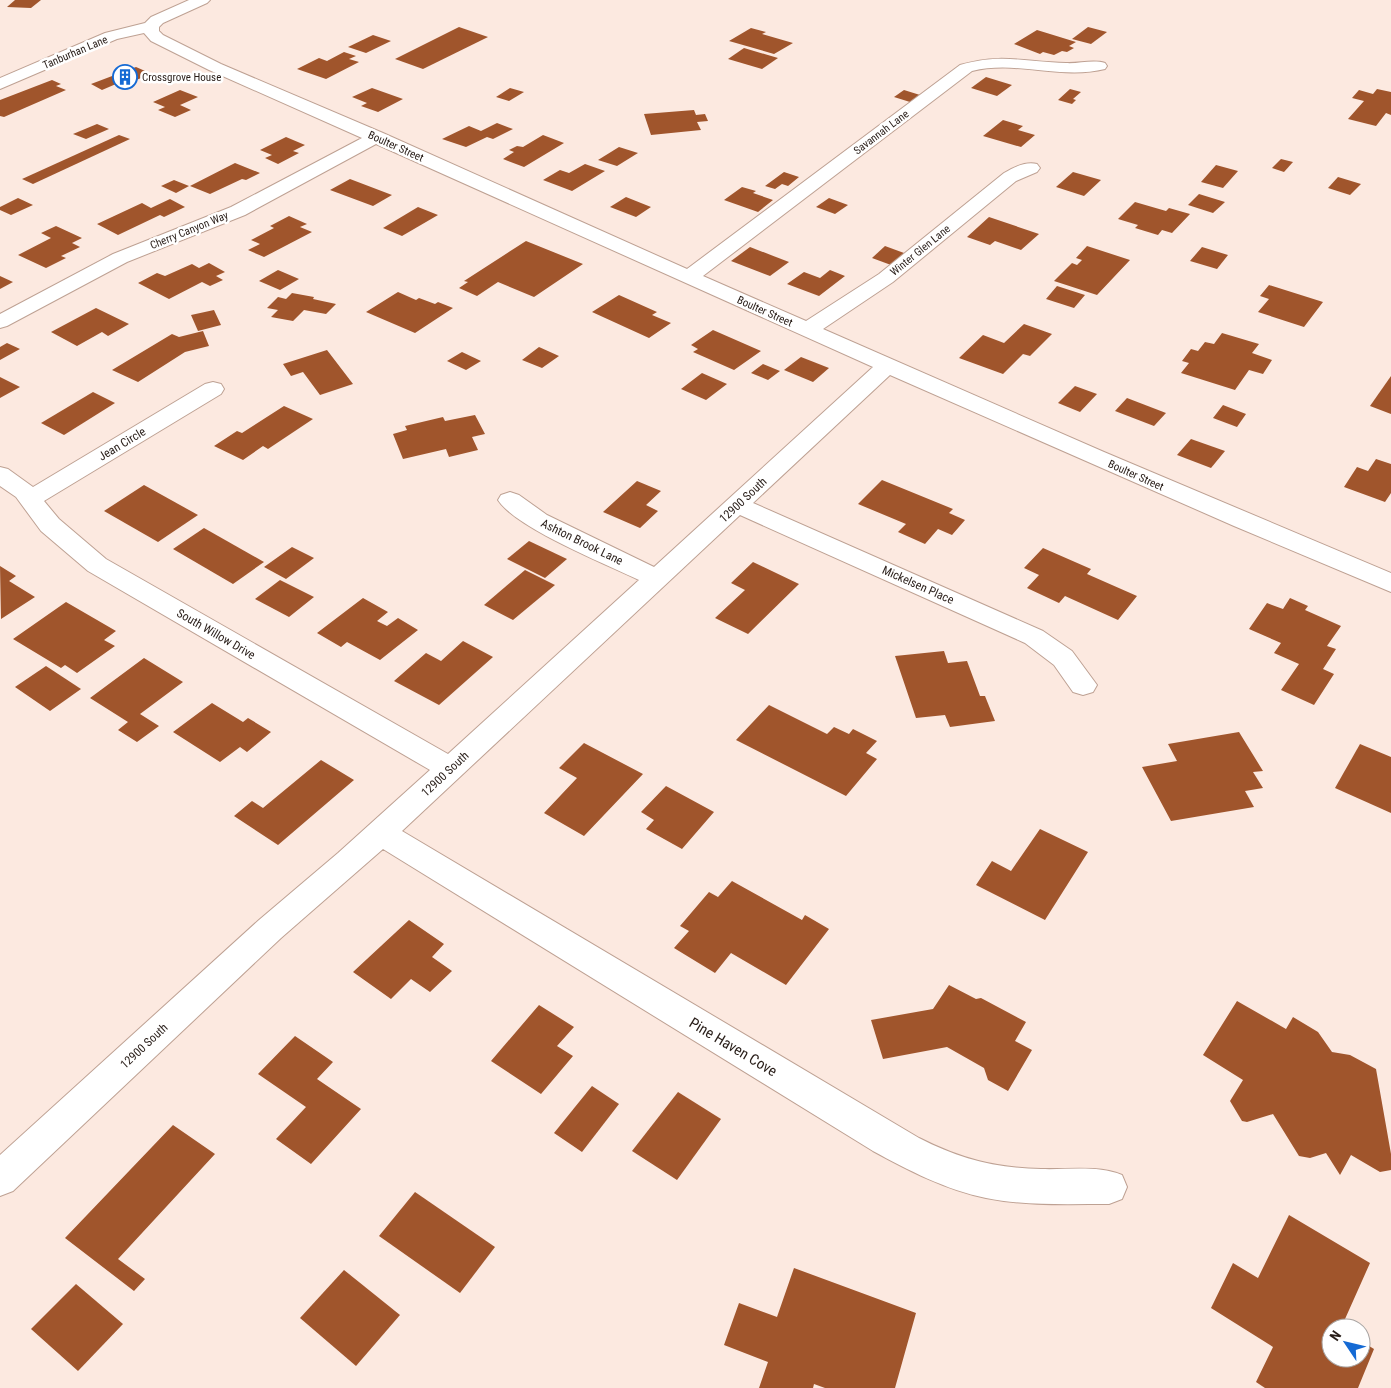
<svg xmlns="http://www.w3.org/2000/svg" width="1391" height="1388" viewBox="0 0 1391 1388" font-family="'Roboto Condensed',sans-serif">
<rect width="100%" height="100%" fill="#fce9e0"/>
<!-- building -->
<g fill="#a0552c">
<path d="M15,0h26l-10,8 -24,-1z"/>
<path d="M459,27l29,10 -65,32 -28,-10z"/>
<path d="M1088,27l19,5 -16,12 -19,-5z"/>
<path d="M751,28l15,4 -4,2 31,9 -19,11 -45,-13z"/>
<path d="M1037,30l39,12 -7,4 5,2 -7,4 -5,-1 -8,4 -11,-3 -3,2 -26,-10z"/>
<path d="M373,35l18,6 -25,12 -18,-6z"/>
<path d="M744,48l34,10 -16,11 -34,-10z"/>
<path d="M344,52l12,4 -7,3 10,3 -33,17 -29,-10 22,-11 8,3z"/>
<path d="M136,67l16,7 -24,9 -5,-2 -21,9 -11,-6z"/>
<path d="M986,77l26,8 -15,11 -26,-8z"/>
<path d="M52,80l9,4 -5,2 10,4 -62,27 -4,-1v-16z"/>
<path d="M372,88l31,11 -25,13 -17,-6 6,-3 -15,-6z"/>
<path d="M510,88l14,4 -15,9 -13,-4z"/>
<path d="M1070,89l11,3 -8,7 3,1 -4,4 -14,-4z"/>
<path d="M1377,89l14,3v23l-5,-2 -10,13 -28,-7 16,-18 -12,-3 7,-8 14,4z"/>
<path d="M180,90l18,7 -18,8 11,5 -16,7 -17,-7 7,-3 -12,-5z"/>
<path d="M904,90l16,5 -10,7 -16,-5z"/>
<path d="M694,110l2,5 9,-1 3,7 -11,1 4,8 -50,5 -7,-21z"/>
<path d="M1003,120l20,6 -5,4 17,5 -14,12 -38,-11z"/>
<path d="M497,123l16,6 -20,10 -6,-2 -21,10 -24,-8 27,-13 12,5z"/>
<path d="M97,124l12,5 -23,10 -13,-5z"/>
<path d="M119,135l11,4 -97,45 -11,-5z"/>
<path d="M543,135l21,8 -40,24 -21,-8 11,-7 -5,-2 8,-4 6,1z"/>
<path d="M286,137l19,8 -12,6 6,2 -21,11 -13,-6 7,-3 -12,-5z"/>
<path d="M619,147l19,6 -21,13 -19,-6z"/>
<path d="M1281,159l12,3 -9,10 -12,-4z"/>
<path d="M235,163l25,10 -14,7 -4,-1 -32,15 -20,-8z"/>
<path d="M585,164l20,7 -33,20 -29,-11 17,-10 9,3z"/>
<path d="M1216,165l22,6 -15,17 -22,-6z"/>
<path d="M784,172l15,5 -11,9 -6,-2 -7,5 -10,-3z"/>
<path d="M1073,172l28,8 -17,16 -28,-9z"/>
<path d="M1338,177l23,7 -11,11 -22,-7z"/>
<path d="M350,179l42,16 -19,11 -43,-16z"/>
<path d="M174,180l15,6 -13,7 -15,-7z"/>
<path d="M742,187l14,4 -3,2 20,7 -15,12 -34,-12z"/>
<path d="M1199,194l26,8 -12,11 -25,-8z"/>
<path d="M626,197l25,10 -15,10 -26,-10z"/>
<path d="M18,198l15,7 -22,10 -11,-5v-3z"/>
<path d="M829,198l19,7 -13,9 -19,-7z"/>
<path d="M170,199l15,8 -21,10 -4,-2 -42,20 -21,-11 45,-21 9,5z"/>
<path d="M1135,202l31,9 3,-3 21,6 -18,19 -10,-3 -4,5 -23,-7 3,-3 -20,-6z"/>
<path d="M418,207l20,8 -36,21 -19,-8z"/>
<path d="M289,216l18,8 -7,3 12,5 -48,25 -16,-7 12,-6 -9,-4 23,-12 -4,-2z"/>
<path d="M989,217l50,17 -18,16 -26,-9 -5,4 -23,-8z"/>
<path d="M56,226l26,12 -10,5 8,4 -19,9 5,2 -20,10 -28,-13 33,-17 -10,-5z"/>
<path d="M526,241l57,23 -49,33 -36,-15 -21,14 -18,-8 9,-6 -4,-1z"/>
<path d="M885,246l19,7 -13,12 -19,-7z"/>
<path d="M1087,246l43,14 -33,35 -43,-14 18,-18 5,2 5,-5 -6,-2z"/>
<path d="M750,247l39,15 -19,14 -39,-15z"/>
<path d="M1202,247l26,8 -11,14 -27,-8z"/>
<path d="M209,263l16,9 -9,4 7,4 -13,6 -8,-4 -33,17 -31,-16 19,-10 8,3 27,-12 7,4z"/>
<path d="M278,270l21,9 -19,11 -21,-9z"/>
<path d="M830,270l15,6 -26,20 -32,-12 17,-12 16,6z"/>
<path d="M0,276l13,6 -13,7z"/>
<path d="M1269,285l54,17 -19,25 -46,-15 11,-13 -9,-3z"/>
<path d="M1057,286l28,9 -11,13 -28,-9z"/>
<path d="M398,292l18,8 3,-2 16,6 3,-2 15,6 -38,25 -49,-21z"/>
<path d="M292,293l22,4 -1,2 23,5 -10,10 -22,-4 -11,11 -22,-4 7,-7 -11,-2 11,-11 8,2z"/>
<path d="M619,295l38,17 -5,3 19,8 -22,15 -57,-26z"/>
<path d="M96,308l33,16 -21,12 -6,-4 -25,14 -26,-14z"/>
<path d="M214,310l7,15 -23,6 -7,-16z"/>
<path d="M1024,324l28,10 -22,22 -7,-2 -20,20 -44,-16 24,-23 21,8z"/>
<path d="M713,330l48,21 -27,19 -41,-18 5,-3 -7,-4z"/>
<path d="M203,331l6,15 -24,6 -47,30 -26,-12 60,-36 7,3z"/>
<path d="M1222,333l37,11 -7,9 20,7 -9,14 -14,-4 -14,20 -54,-17 8,-10 -7,-2 9,-12 7,2 7,-9 9,2z"/>
<path d="M7,343l13,6 -20,11v-13z"/>
<path d="M539,347l20,9 -17,12 -20,-8z"/>
<path d="M327,350l26,34 -33,11 -17,-23 -12,4 -8,-12z"/>
<path d="M462,352l19,9 -15,9 -19,-9z"/>
<path d="M801,357l28,11 -16,14 -29,-12z"/>
<path d="M763,364l17,7 -12,9 -17,-7z"/>
<path d="M702,373l25,11 -21,16 -25,-11z"/>
<path d="M1391,376v38l-21,-8z"/>
<path d="M0,377l20,10 -20,11z"/>
<path d="M1075,386l22,8 -17,18 -22,-9z"/>
<path d="M93,392l22,11 -51,32 -23,-12z"/>
<path d="M1127,398l39,15 -12,13 -39,-15z"/>
<path d="M1223,405l23,9 -9,13 -24,-9z"/>
<path d="M284,406l29,13 -45,30 -5,-3 -20,14 -29,-14 23,-15 5,2z"/>
<path d="M475,415l10,19 -13,3 6,13 -29,7 -3,-8 -43,10 -10,-25 14,-4 -2,-4 38,-9 2,4z"/>
<path d="M1191,439l34,12 -14,17 -34,-13z"/>
<path d="M1376,459l15,5v29l-6,9 -41,-15 13,-20 11,4z"/>
<path d="M882,480l71,29 -4,4 16,7 -13,15 -14,-6 -13,15 -27,-12 8,-8 -48,-20z"/>
<path d="M637,481l24,10 -15,14 12,6 -18,17 -37,-16z"/>
<path d="M144,485l54,30 -40,27 -54,-31z"/>
<path d="M204,528l60,34 -31,22 -60,-35z"/>
<path d="M529,541l38,18 -22,19 -38,-19z"/>
<path d="M292,547l22,11 -28,21 -22,-12z"/>
<path d="M1043,548l48,21 -4,5 50,22 -19,24 -53,-24 -6,7 -32,-15 12,-13 -15,-7z"/>
<path d="M753,562l46,22 -51,50 -33,-16 30,-28 -14,-7z"/>
<path d="M0,566l16,10 -7,5 26,16 -34,22z"/>
<path d="M525,570l30,15 -42,35 -29,-15z"/>
<path d="M280,580l34,17 -25,20 -34,-18z"/>
<path d="M363,598l25,14 -11,9 10,5 11,-8 20,12 -38,30 -33,-18 -6,5 -24,-14z"/>
<path d="M1290,598l18,8 -3,4 36,16 -14,20 9,3 -13,20 11,5 -20,31 -33,-15 18,-26 -25,-11 7,-10 -32,-14 18,-26 16,6z"/>
<path d="M66,602l50,29 -12,9 11,6 -38,27 -12,-8 -4,3 -48,-29z"/>
<path d="M463,641l30,16 -54,48 -45,-24 32,-28 15,8z"/>
<path d="M944,651l4,12 19,-2 13,35h5l10,25 -45,6 -5,-12 -29,3 -21,-62z"/>
<path d="M144,658l39,24 -43,32 19,12 -22,16 -19,-12 10,-8 -38,-24z"/>
<path d="M46,666l35,23 -31,22 -35,-24z"/>
<path d="M212,703l31,19 5,-4 23,14 -24,20 -7,-5 -20,15 -47,-30z"/>
<path d="M769,705l58,29 7,-7 15,7 4,-5 24,12 -11,12 11,6 -31,37 -110,-56z"/>
<path d="M1239,732l24,39 -10,1 10,16 -18,3 9,16 -83,14 -29,-54 35,-6 -9,-17z"/>
<path d="M584,743l59,31 -59,62 -40,-23 33,-35 -18,-10z"/>
<path d="M1360,744l31,13v56l-56,-25z"/>
<path d="M321,760l33,20 -76,65 -44,-29 18,-15 11,7z"/>
<path d="M666,786l48,26 -32,37 -36,-20 8,-9 -13,-8z"/>
<path d="M1040,829l48,23 -43,68 -69,-35 16,-24 19,10z"/>
<path d="M732,881l70,39 3,-5 24,14 -43,56 -55,-32 -16,20 -41,-25 15,-17 -9,-5 29,-34 9,5z"/>
<path d="M409,920l35,24 -12,13 20,14 -22,21 -19,-13 -20,20 -38,-27z"/>
<path d="M949,985l27,14 5,-1 45,24 -11,19 17,9 -24,41 -20,-11 -4,-12 -37,-21 -64,12 -12,-39 62,-11z"/>
<path d="M1237,1001l49,28 7,-12 25,15 14,20 18,3 26,14 15,85v16l-11,2 -29,-17 -11,20 -14,-22 -16,5 -11,-2 -26,-42 -26,8 -5,-1 -12,-20 13,-21 -40,-25z"/>
<path d="M539,1005l35,22 -17,19 16,10 -32,38 -50,-33z"/>
<path d="M295,1036l38,26 -16,17 44,30 -50,55 -35,-25 30,-32 -48,-33z"/>
<path d="M592,1086l27,18 -37,48 -28,-19z"/>
<path d="M678,1092l43,27 -44,61 -45,-29z"/>
<path d="M173,1125l42,29 -97,105 27,20 -11,12 -69,-53z"/>
<path d="M415,1192l80,55 -35,46 -81,-57z"/>
<path d="M1289,1215l81,48 -29,65h-10v30h30v-17l13,8 -16,39h-93l-9,-6 17,-35 -62,-39 22,-45 25,15z"/>
<path d="M794,1268l122,45 -21,75h-70l-11,-4 -1,4h-54l9,-26 -44,-17 15,-42 38,14z"/>
<path d="M344,1270l56,45 -44,51 -56,-48z"/>
<path d="M76,1284l47,40 -45,47 -47,-42z"/>
</g>
<g fill="none" stroke-linecap="round" stroke-linejoin="round">
<defs>
<path id="minor" d="M189,0h21l-3,3 -44,20 -4,4v4l4,4 58,29 162,69 304,136 273,-204c42,-12 64,-3 106,-2 12,1 27,-4 39,0l2,3 -2,3c-44,11 -89,-9 -133,2l-269,205 103,45 73,-47 125,-101c10,-6 22,-12 33,-9l3,4 -3,4 -21,9 -123,101 -70,47 281,123 287,121v19l-157,-66 -344,-151 -137,128 290,128 29,20 25,34 -4,7 -10,3 -10,-3 -19,-27 -29,-22 -285,-128 -338,316 517,307c41,21 76,30 122,31 27,1 56,-4 81,6l5,12 -5,12 -13,5c-41,0 -83,2 -123,-6 -40,-8 -78,-28 -113,-47l-490,-302 -102,89 -268,253 -13,5v-41l259,-235 79,-67 92,-83 -342,-199 -47,-40 -25,-34 -16,-11v-19l8,2 25,18 172,-103 8,-2 8,2 3,5 -3,5 -177,107 15,18 47,40 342,195 191,-174c-33,-16 -123,-52 -141,-80l3,-5 9,-3 9,3 28,20 107,52 219,-200 -497,-223 -131,71 -118,47 -120,64 -7,2v-14l113,-60 118,-47 131,-69 -153,-68 -58,-29 -7,-8 -27,6 -117,50v-11l105,-45 40,-10 6,-6z"/>
</defs>
<!-- minor casing -->
<use href="#minor" stroke="#bea193" stroke-width="2"/>
<!-- minor -->
<use href="#minor" fill="#fff" fill-rule="evenodd"/>
</g>
<!-- icons -->
<defs>
<symbol id="building-ring" viewBox="-11 -11 22 22"><circle r="9.5" fill="#fff" stroke="#156ad4" stroke-width="1.5"/><path d="M-4-6H4V6H1V3H-1V6H-4ZM-2.5-4.3h1.7v1.8h-1.7ZM.8-4.3h1.7v1.8H.8ZM-2.5-1h1.7V.8h-1.7ZM.8-1h1.7V.8H.8Z" fill="#156ad4"/></symbol>
</defs>
<g fill-rule="evenodd">
<use href="#building-ring" x="111" y="63" width="28" height="28"/>
</g>
<g text-anchor="middle" stroke-width="5" stroke-linejoin="round" paint-order="stroke">
<!-- far-street labels -->
<g font-size="11" fill="#281d18" stroke="#fff">
<text transform="translate(75 52) rotate(-23)" y="4">Tanburhan Lane</text>
<text transform="translate(881 132) rotate(-37)" y="4">Savannah Lane</text>
<text transform="translate(396 146) rotate(24)" y="4">Boulter Street</text>
<text transform="translate(189 230) rotate(-22)" y="4">Cherry Canyon Way</text>
<text transform="translate(920 250) rotate(-39)" y="4">Winter Glen Lane</text>
<text transform="translate(765 311) rotate(24)" y="4">Boulter Street</text>
<text transform="translate(1136 475) rotate(24)" y="4">Boulter Street</text>
</g>
<!-- far-poi labels -->
<g font-size="11" fill="#281d18" stroke="#fff" text-anchor="start">
<text x="142" y="81">Crossgrove House</text>
</g>
<!-- street labels -->
<g font-size="12" fill="#281d18" stroke="#fff">
<text transform="translate(122 444) rotate(-31)" y="4">Jean Circle</text>
<text transform="translate(743 500) rotate(-43)" y="4">12900 South</text>
<text transform="translate(582 542) rotate(26)" y="4">Ashton Brook Lane</text>
<text transform="translate(918 585) rotate(24)" y="4">Mickelsen Place</text>
<text transform="translate(216 634) rotate(30)" y="4">South Willow Drive</text>
<text transform="translate(445 774) rotate(-43)" y="4">12900 South</text>
<text transform="translate(144 1046) rotate(-43)" y="4">12900 South</text>
</g>
<!-- near-street labels -->
<g font-size="15" fill="#281d18" stroke="#fff">
<text transform="translate(733 1047) rotate(31)" y="5">Pine Haven Cove</text>
</g>
</g>
<!-- north arrow -->
<g transform="translate(1346 1343) rotate(305)"><circle r="24" fill="#ffffff" stroke="#a9a5a3"/>
<path d="M0-4L9 19L0 12L-9 19Z" fill="#156ad4"/>
<text y="-8" font-size="14" font-weight="bold" text-anchor="middle" fill="#281d18">N</text>
</g>
</svg>
